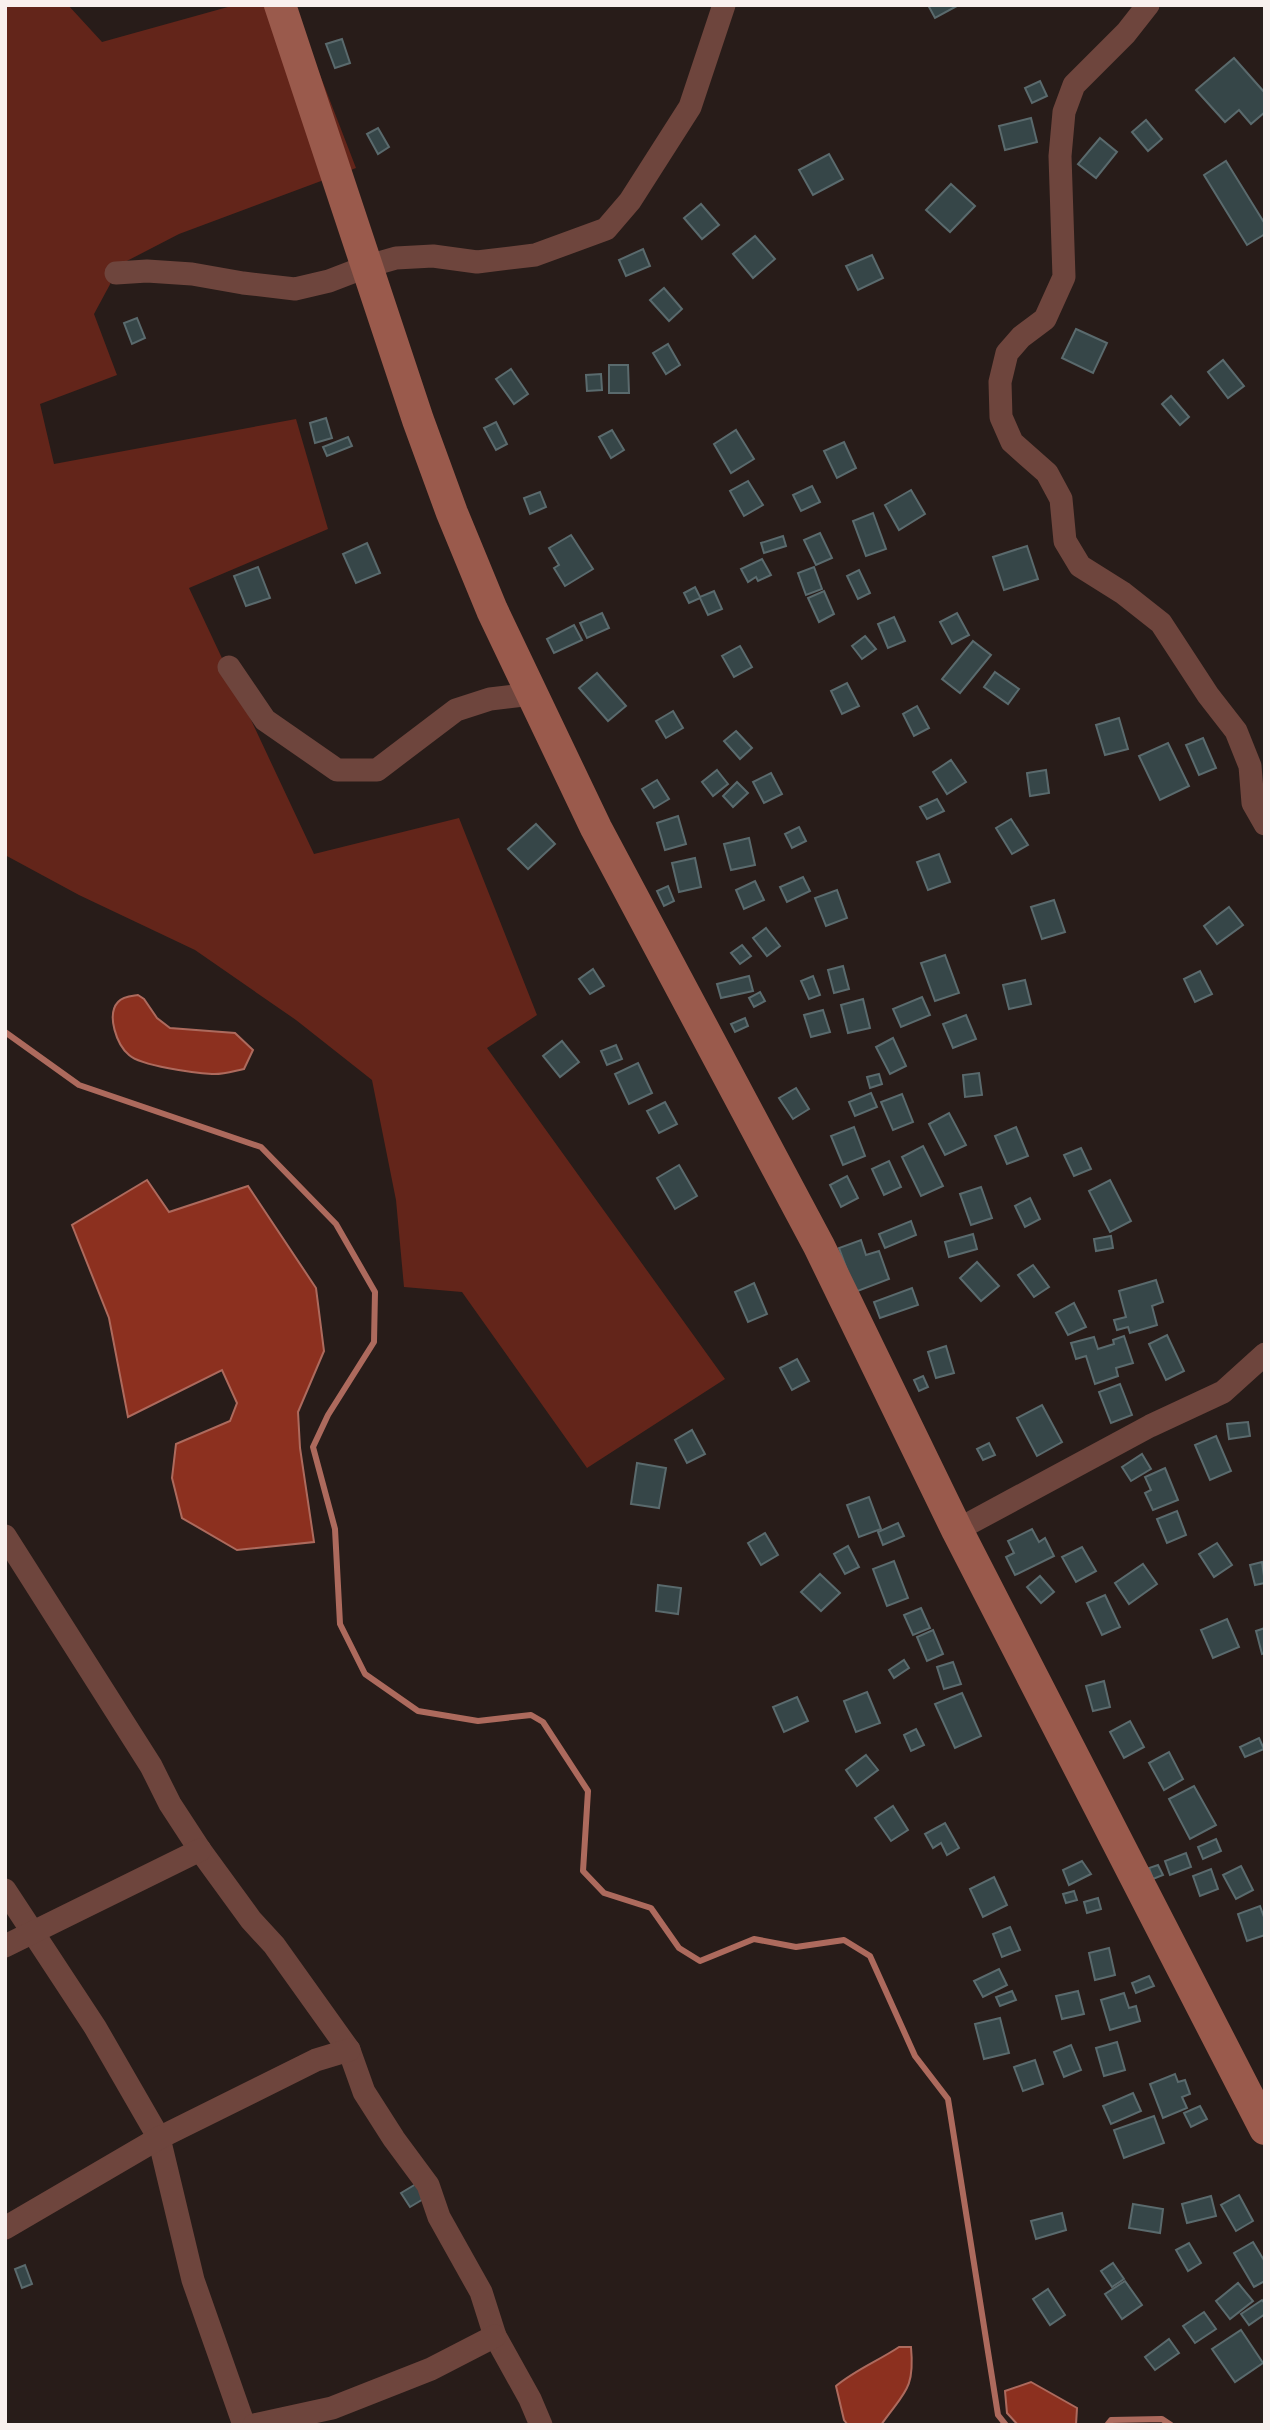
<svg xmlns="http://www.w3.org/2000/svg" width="1270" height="2430" viewBox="0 0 1270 2430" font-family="Literata,serif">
<rect width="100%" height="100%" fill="#281c19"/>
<!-- green -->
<path fill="#63251a" d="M5,5h63l34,37 133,-37h58l63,163 -177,66 -58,30 -27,50 23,61 -77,29 14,60 242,-45 32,110 -139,59 125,266 145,-36 78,197 -50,33 238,331 -138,89 -125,-176 -58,-5 -8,-87 -24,-120 -76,-60 -101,-70 -116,-55 -74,-40z"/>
<!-- water -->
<g fill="#8c301f" stroke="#ad6a5d" stroke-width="2">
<path d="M138,995l6,4 13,19 13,10 65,5 18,17 -9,19c-10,2 -22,6 -32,5 -17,-1 -71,-8 -83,-19 -12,-10 -23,-40 -11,-53 5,-6 14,-6 20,-7z"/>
<path d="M147,1180l22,32 79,-26 68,102 8,63 -26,61 2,36 14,94 -77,8 -55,-32 -10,-40 4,-34 54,-23 7,-18 -15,-33 -94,47 -19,-99 -37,-93z"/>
<path d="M899,2347h12c4,43 -7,45 -30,78h-33l-4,-5 -8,-34c19,-16 42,-25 63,-39z"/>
<path d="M1031,2382l46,26 -1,17h-58l-11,-12 -2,-22z"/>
</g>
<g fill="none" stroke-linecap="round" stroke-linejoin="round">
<!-- stream -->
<g stroke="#ad6a5d" stroke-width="6">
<path d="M5,1032l74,53 182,62 75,77 39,68 -1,50 -46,73 -15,32 22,82 5,95 25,50 53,37 60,10 53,-6 12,7 45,69 -5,80 21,22 47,15 28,40 21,13 54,-22 42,8 48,-7 26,16 45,100 33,43 50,316 8,10"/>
<path d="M1107,2425l4,-5 51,-1 9,6"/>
</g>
</g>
<!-- building -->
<g fill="#364648" stroke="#5a6a6d" stroke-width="2">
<path d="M928,5h28l1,1 -22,12z"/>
<path d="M342,39l8,24 -15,5 -9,-24z"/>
<path d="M1234,58l31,35v19l-14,12 -12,-14 -14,12 -29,-32z"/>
<path d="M1040,81l7,15 -15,7 -7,-15z"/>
<path d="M1031,118l6,24 -32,8 -6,-24z"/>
<path d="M1146,120l16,19 -14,12 -16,-19z"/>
<path d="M378,128l11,19 -11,7 -11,-20z"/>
<path d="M1100,138l17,14 -21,26 -18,-14z"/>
<path d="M829,154l14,25 -30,16 -14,-25z"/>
<path d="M1226,161l39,63v10l-18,11 -43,-70z"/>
<path d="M951,184l24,22 -25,26 -24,-22z"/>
<path d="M701,204l18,21 -17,14 -18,-21z"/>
<path d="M755,236l20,23 -22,19 -20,-24z"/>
<path d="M643,249l7,17 -24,10 -7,-16z"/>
<path d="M872,255l11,23 -25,12 -12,-24z"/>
<path d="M664,288l18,21 -13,12 -19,-21z"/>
<path d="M137,318l8,20 -13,6 -8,-21z"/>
<path d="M1076,329l31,14 -14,30 -31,-15z"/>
<path d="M668,344l12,21 -14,9 -13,-21z"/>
<path d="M1223,360l21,26 -16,12 -20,-26z"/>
<path d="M609,365h19l1,28h-20z"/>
<path d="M511,369l17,25 -14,10 -18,-25z"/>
<path d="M601,374l1,16 -15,1 -1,-16z"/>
<path d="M1171,396l18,21 -9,8 -18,-21z"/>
<path d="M326,418l6,20 -17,5 -5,-20z"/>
<path d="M496,422l11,22 -11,6 -12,-22z"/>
<path d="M612,430l12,20 -13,8 -12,-21z"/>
<path d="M736,430l18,29 -23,14 -17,-29z"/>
<path d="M348,437l4,9 -25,10 -4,-9z"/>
<path d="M844,442l12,26 -19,10 -13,-27z"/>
<path d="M748,481l15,24 -19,11 -14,-25z"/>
<path d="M812,486l8,16 -19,9 -8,-16z"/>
<path d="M911,490l14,24 -26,16 -14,-25z"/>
<path d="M540,492l6,15 -16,7 -6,-16z"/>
<path d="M873,513l13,36 -20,7 -13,-35z"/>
<path d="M820,533l12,25 -16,7 -12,-25z"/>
<path d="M571,535l22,34 -28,17 -11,-18 5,-3 -10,-17z"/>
<path d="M783,536l3,10 -22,7 -3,-10z"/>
<path d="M367,543l13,30 -24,10 -13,-29z"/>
<path d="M1027,546l11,33 -34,11 -11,-33z"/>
<path d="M762,559l9,16 -13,6 -2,-4 -8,5 -7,-13z"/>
<path d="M258,567l12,31 -24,8 -12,-30z"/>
<path d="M814,567l8,22 -16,6 -8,-22z"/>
<path d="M859,570l11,23 -12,6 -11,-23z"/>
<path d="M695,587l5,10 14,-6 8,18 -14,6 -8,-17 -11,5 -5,-10z"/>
<path d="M824,591l10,23 -15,8 -11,-24z"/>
<path d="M602,613l7,15 -22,10 -7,-15z"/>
<path d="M957,613l12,22 -17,9 -12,-22z"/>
<path d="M894,617l11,24 -17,7 -10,-24z"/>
<path d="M574,625l8,15 -28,13 -7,-14z"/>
<path d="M865,636l11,13 -14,10 -10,-13z"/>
<path d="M973,641l18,14 -31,38 -18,-14z"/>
<path d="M740,646l12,21 -18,10 -12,-21z"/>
<path d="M995,672l24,17 -11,15 -24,-17z"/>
<path d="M597,673l29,33 -18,15 -29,-33z"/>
<path d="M847,683l12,23 -17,8 -11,-23z"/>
<path d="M917,706l12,22 -15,8 -11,-22z"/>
<path d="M673,711l10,17 -17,10 -10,-17z"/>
<path d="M1119,718l9,31 -23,6 -9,-30z"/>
<path d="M736,731l16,17 -12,11 -16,-18z"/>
<path d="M1203,738l13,30 -17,7 -13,-30z"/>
<path d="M1168,743l21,43 -29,14 -21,-44z"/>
<path d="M951,760l15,22 -19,12 -14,-22z"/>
<path d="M717,770l11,14 -15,12 -11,-14z"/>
<path d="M1046,770l3,23 -19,3 -3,-23z"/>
<path d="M771,773l11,21 -18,9 -11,-21z"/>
<path d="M657,780l12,19 -15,9 -12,-19z"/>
<path d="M737,782l11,11 -15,14 -10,-11z"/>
<path d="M937,799l7,12 -17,8 -7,-12z"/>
<path d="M678,816l8,28 -21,6 -8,-27z"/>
<path d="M1011,819l17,26 -16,9 -16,-26z"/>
<path d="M536,824l19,20 -27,25 -20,-20z"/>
<path d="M799,827l7,14 -14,7 -7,-14z"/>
<path d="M749,838l6,27 -24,5 -7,-26z"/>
<path d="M939,854l11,28 -22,8 -11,-28z"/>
<path d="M695,858l6,29 -22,5 -7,-29z"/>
<path d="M803,877l7,14 -23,11 -7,-15z"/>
<path d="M755,881l9,19 -20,9 -8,-19z"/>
<path d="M668,886l6,15 -10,5 -7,-15z"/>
<path d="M837,890l10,28 -21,8 -11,-28z"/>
<path d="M1054,900l11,32 -23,7 -11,-32z"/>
<path d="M1229,907l14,18 -26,19 -13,-18z"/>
<path d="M766,928l14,18 -13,10 -14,-18z"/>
<path d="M742,945l9,11 -11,8 -9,-11z"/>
<path d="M945,955l14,38 -24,8 -14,-38z"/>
<path d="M843,966l6,23 -15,4 -6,-23z"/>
<path d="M593,969l11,17 -14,8 -11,-15z"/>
<path d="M1200,971l12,23 -17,8 -11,-23z"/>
<path d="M749,976l4,15 -32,7 -4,-14z"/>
<path d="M813,976l7,19 -11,4 -8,-18z"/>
<path d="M1025,980l6,24 -22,5 -6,-24z"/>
<path d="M760,992l5,9 -11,6 -5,-9z"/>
<path d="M922,997l8,18 -29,12 -8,-18z"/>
<path d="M863,999l7,29 -22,5 -7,-28z"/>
<path d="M823,1010l7,22 -19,5 -7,-22z"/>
<path d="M966,1015l10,24 -23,9 -10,-24z"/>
<path d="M745,1018l3,8 -13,6 -4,-8z"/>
<path d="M893,1038l13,28 -16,8 -14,-27z"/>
<path d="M562,1041l17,21 -19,15 -17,-21z"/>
<path d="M616,1045l6,14 -15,6 -6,-14z"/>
<path d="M638,1063l14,30 -23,11 -14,-30z"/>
<path d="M979,1073l3,22 -17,2 -2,-22z"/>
<path d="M879,1074l3,10 -12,4 -3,-11z"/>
<path d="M796,1088l13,21 -16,10 -14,-21z"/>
<path d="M871,1093l6,14 -22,9 -6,-14z"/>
<path d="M902,1094l11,28 -20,8 -12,-28z"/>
<path d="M665,1102l12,22 -18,9 -12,-22z"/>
<path d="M949,1113l17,32 -21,10 -16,-31z"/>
<path d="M854,1127l11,29 -22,9 -12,-29z"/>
<path d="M1016,1127l12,29 -21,8 -12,-28z"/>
<path d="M923,1146l20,40 -22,10 -19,-39z"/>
<path d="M1081,1148l10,21 -17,7 -10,-21z"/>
<path d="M889,1161l12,26 -17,8 -12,-26z"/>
<path d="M679,1165l18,31 -22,13 -18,-31z"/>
<path d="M847,1176l11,22 -17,9 -11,-22z"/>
<path d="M1110,1180l21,41 -21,11 -21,-41z"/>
<path d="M981,1187l11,31 -21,7 -11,-31z"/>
<path d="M1030,1198l10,21 -15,8 -10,-21z"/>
<path d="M911,1221l5,14 -31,13 -6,-14z"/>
<path d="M973,1234l4,15 -28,8 -4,-15z"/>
<path d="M1111,1236l2,12 -17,3 -2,-12z"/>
<path d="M861,1240l5,15 13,-4 10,28 -34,13 -16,-44z"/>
<path d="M977,1262l22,24 -18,15 -21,-23z"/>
<path d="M1033,1265l16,22 -15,10 -16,-22z"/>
<path d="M1156,1280l7,22 -11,4 5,19 -27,8 -2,-6 -11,3 -3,-10 12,-3 -7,-26z"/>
<path d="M754,1283l13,31 -19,8 -13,-30z"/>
<path d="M912,1288l6,17 -38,13 -6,-16z"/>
<path d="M1074,1303l12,24 -18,8 -12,-22z"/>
<path d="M1167,1335l17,36 -18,9 -17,-36z"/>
<path d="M1124,1336l9,27 -17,5 2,8 -23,8 -9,-28 -10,3 -5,-16 23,-6 4,12 16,-5 -1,-4z"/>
<path d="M946,1346l8,27 -18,5 -8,-26z"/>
<path d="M797,1359l12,22 -17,9 -12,-22z"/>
<path d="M923,1376l5,11 -9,4 -5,-11z"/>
<path d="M1120,1384l12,31 -21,8 -12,-31z"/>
<path d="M1042,1405l20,37 -25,14 -20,-38z"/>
<path d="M1248,1422l2,14 -21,3 -2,-15z"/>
<path d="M692,1430l13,24 -18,9 -12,-23z"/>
<path d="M1216,1436l15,35 -21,9 -15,-35z"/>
<path d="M989,1443l6,12 -12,5 -6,-11z"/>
<path d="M1142,1454l9,15 -20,12 -9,-14z"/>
<path d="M637,1463l29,5 -7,40 -28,-4z"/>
<path d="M1165,1468l13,32 -25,10 -8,-17 6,-3 -6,-13z"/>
<path d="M869,1497l12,32 -22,8 -12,-32z"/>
<path d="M1177,1511l9,24 -19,8 -10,-24z"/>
<path d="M898,1523l6,13 -21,9 -5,-13z"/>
<path d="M1032,1529l7,13 6,-4 9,18 -39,19 -9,-18 8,-4 -6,-12z"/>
<path d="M765,1533l13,22 -17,10 -13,-22z"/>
<path d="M1217,1543l15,22 -18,12 -15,-23z"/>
<path d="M848,1546l11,21 -14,7 -11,-20z"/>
<path d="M1082,1547l14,24 -20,11 -14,-25z"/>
<path d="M894,1561l14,37 -21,8 -14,-37z"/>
<path d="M1262,1562l3,21 -10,2 -5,-20z"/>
<path d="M1143,1564l14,20 -28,20 -14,-21z"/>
<path d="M820,1574l20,19 -19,18 -20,-19z"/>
<path d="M1040,1576l14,16 -13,11 -14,-16z"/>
<path d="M658,1585l23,3 -3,26 -22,-3z"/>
<path d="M1105,1595l15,32 -18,8 -15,-32z"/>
<path d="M921,1608l9,20 -17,7 -9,-20z"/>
<path d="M1227,1619l12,28 -26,11 -12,-28z"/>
<path d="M1265,1628v25l-3,1 -6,-23z"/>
<path d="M933,1630l10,24 -16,7 -10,-24z"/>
<path d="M904,1660l5,8 -15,10 -5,-8z"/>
<path d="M953,1662l8,22 -17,5 -7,-22z"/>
<path d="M1104,1681l6,26 -17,4 -7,-25z"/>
<path d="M867,1692l13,31 -24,9 -12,-31z"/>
<path d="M962,1693l19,43 -26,12 -20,-44z"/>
<path d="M797,1697l11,24 -24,11 -11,-25z"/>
<path d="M1130,1721l14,26 -20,11 -14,-26z"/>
<path d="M916,1729l8,16 -13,6 -7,-16z"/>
<path d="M1259,1738l5,11 -19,8 -5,-10z"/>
<path d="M1169,1752l14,27 -19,11 -15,-27z"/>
<path d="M866,1755l12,15 -21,16 -11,-16z"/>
<path d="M1194,1786l22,39 -26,14 -21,-40z"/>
<path d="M893,1806l15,24 -17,11 -16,-23z"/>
<path d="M945,1823l14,25 -12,7 -6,-12 -8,5 -8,-14z"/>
<path d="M1216,1839l5,12 -18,8 -5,-12z"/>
<path d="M1186,1853l5,14 -21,8 -5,-14z"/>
<path d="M1082,1861l9,13 -22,11 -6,-15z"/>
<path d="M1158,1865l5,10 -10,4 -4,-11z"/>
<path d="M1241,1866l12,24 -17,9 -13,-24z"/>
<path d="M1211,1869l7,20 -18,7 -7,-20z"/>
<path d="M994,1877l13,28 -24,12 -13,-28z"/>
<path d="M1074,1891l3,9 -11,3 -3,-9z"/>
<path d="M1098,1898l3,11 -14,4 -3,-11z"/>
<path d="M1260,1906l5,14v15l-18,6 -9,-27z"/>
<path d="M1010,1927l10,23 -18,7 -9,-23z"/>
<path d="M1109,1948l6,27 -20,5 -6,-27z"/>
<path d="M999,1969l8,16 -24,12 -9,-16z"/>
<path d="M1149,1976l5,10 -18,7 -4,-10z"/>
<path d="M1012,1991l4,9 -16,6 -4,-9z"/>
<path d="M1078,1991l6,23 -22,5 -6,-23z"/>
<path d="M1124,1993l5,15 7,-2 4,15 -30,9 -9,-30z"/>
<path d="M1000,2018l9,35 -25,6 -9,-35z"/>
<path d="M1117,2042l8,28 -21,6 -8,-28z"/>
<path d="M1071,2045l10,25 -17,7 -10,-25z"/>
<path d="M1035,2060l8,24 -20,7 -9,-24z"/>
<path d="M1175,2074l3,8 7,-2 5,14 -8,3 5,11 -24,10 -13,-34z"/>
<path d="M1133,2093l8,18 -30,13 -8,-18z"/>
<path d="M1200,2106l7,13 -16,8 -7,-14z"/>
<path d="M1154,2116l10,27 -40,15 -10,-28z"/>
<path d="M421,2181l9,14 -20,12 -9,-14z"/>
<path d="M1239,2195l14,26 -17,10 -15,-26z"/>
<path d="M1211,2196l5,20 -29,7 -5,-19z"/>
<path d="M1133,2204l30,5 -3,24 -31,-5z"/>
<path d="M1062,2213l4,17 -30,9 -5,-18z"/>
<path d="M1253,2242l12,20v19l-11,6 -20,-34z"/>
<path d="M1189,2243l12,20 -13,8 -12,-21z"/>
<path d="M1113,2263l11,16 -12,8 -11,-16z"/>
<path d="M25,2265l7,19 -10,4 -7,-19z"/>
<path d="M1125,2281l17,24 -20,14 -17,-25z"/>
<path d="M1238,2283l15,18 -23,18 -14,-18z"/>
<path d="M1048,2289l17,26 -15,10 -17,-26z"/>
<path d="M1262,2300l3,4v10l-16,11 -8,-11z"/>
<path d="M1204,2312l12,17 -21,14 -12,-17z"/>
<path d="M1241,2330l22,33 -28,19 -23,-33z"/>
<path d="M1169,2339l10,14 -24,17 -10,-13z"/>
</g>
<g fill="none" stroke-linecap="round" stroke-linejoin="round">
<!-- minor -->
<g stroke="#6e453d" stroke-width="23">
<path d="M1148,5l-22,28 -52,52 -10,27 -4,44 4,121 -19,42 -24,18 -14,16 -7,29 1,35 11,25 35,31 14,26 4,42 15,25 43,27 38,30 47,72 28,36 14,35 3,37 12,21"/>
<path d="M116,273l31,-2 45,3 51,9 52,6 34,-8 39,-15 28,-8 37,-2 44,6 58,-7 71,-26 24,-28 60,-94 34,-102"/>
<path d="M229,667l36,53 72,50h40l79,-60 34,-11 42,-5"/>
<path d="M957,1530l193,-104 73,-34 42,-38"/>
<path d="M5,1536l146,230 19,38 30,46 51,70 23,25 75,105 15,42 30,47 34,46 11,32 42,75 14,44 35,63 11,26"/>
<path d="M5,1890l90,137 64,111 34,142 51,145"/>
<path d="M5,1946l195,-96"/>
<path d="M5,2228l154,-90 157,-78 33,-10"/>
<path d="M254,2425l78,-17 99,-39 64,-33"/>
</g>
<!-- secondary -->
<path stroke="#9a5a4c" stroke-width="32" d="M280,5l138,415 34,93 40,97 104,218 223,418 138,284 308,599"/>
</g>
<!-- border -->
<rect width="1270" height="2430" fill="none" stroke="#f9f0ee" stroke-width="14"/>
</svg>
